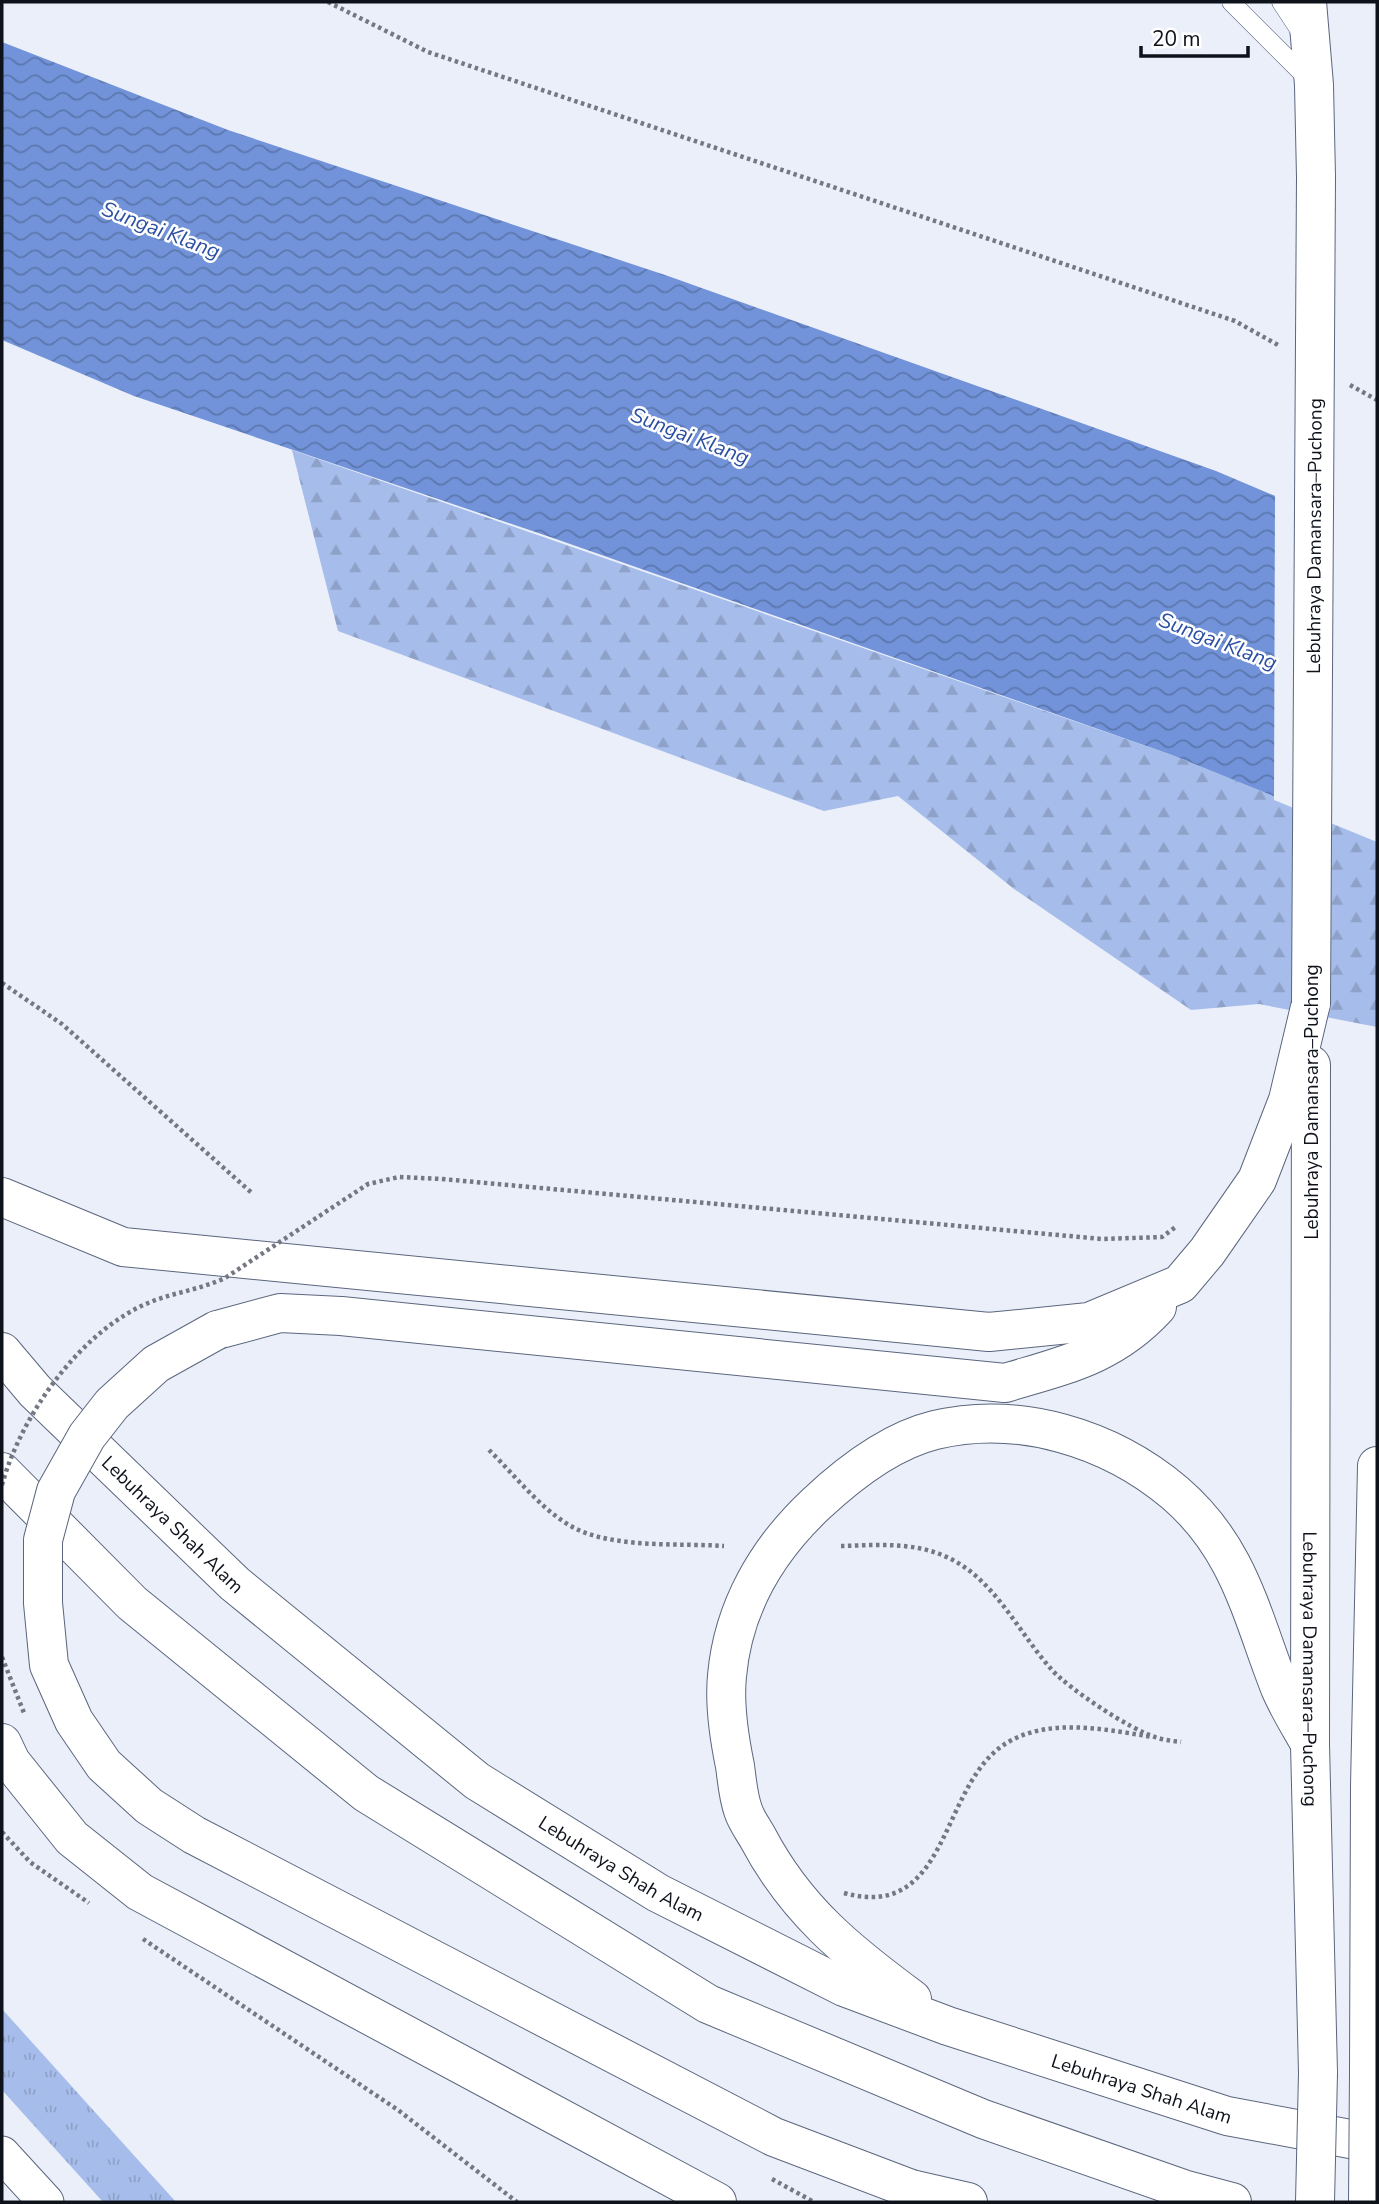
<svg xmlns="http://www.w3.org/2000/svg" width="1379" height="2204" viewBox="0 0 1379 2204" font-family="'Nunito Sans',sans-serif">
<defs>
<pattern id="forest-firs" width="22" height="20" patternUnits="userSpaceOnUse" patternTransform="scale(1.75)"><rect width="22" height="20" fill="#a6bcea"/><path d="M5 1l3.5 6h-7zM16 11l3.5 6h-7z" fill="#8ea1c8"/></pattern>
<pattern id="park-tufts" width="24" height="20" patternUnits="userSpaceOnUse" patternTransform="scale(1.75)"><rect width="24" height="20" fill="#a6bcea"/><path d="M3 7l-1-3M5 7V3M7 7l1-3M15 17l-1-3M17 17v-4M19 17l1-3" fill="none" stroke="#8ea1c8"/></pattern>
<pattern id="water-waves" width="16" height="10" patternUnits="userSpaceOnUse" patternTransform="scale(1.75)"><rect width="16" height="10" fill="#7293d9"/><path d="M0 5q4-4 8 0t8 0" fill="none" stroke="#5c77af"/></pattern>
</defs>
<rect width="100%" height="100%" fill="#eaeffa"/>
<!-- forest -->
<path fill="url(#forest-firs)" d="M292,450l880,305 205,83v189l-118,-23 -68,6 -177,-121 -116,-93 -74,15 -486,-180z"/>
<!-- park -->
<path fill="url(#park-tufts)" d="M2,2009l174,193h-73l-101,-112z"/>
<!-- water -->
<path fill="url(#water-waves)" d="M2,42l226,88 440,146 548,195 161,68v299l-205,-83 -619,-217 -419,-142 -132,-56z"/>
<!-- pier -->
<path fill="#eaeffa" d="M1275,492l102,43v307l-103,-42z"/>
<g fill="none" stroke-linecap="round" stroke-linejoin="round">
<defs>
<g id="service">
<path d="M1231,2l78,78"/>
<path d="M1281,2l21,32"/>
</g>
<path id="minor" d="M2,2154l44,48"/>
<g id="motorway">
<path d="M1307,2l7,83 2,92"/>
<path id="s1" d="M1311,1065l-1,679 8,329"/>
<path d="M2,1197l121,50 866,85 100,-10 91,-38 27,-32 50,-72 31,-80 23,-97"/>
<path d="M217,1330l63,-17 61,3 664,67c60,-18 107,-27 152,-76"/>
<path id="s2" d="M2,1352l33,39 200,193 242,197 181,112 186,94 104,39 279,90 150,28"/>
<path d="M2,1472l130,131 234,190 342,211 275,115 200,70 49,13"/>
<path d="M2,1743l9,19 61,76 68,54 577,310"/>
<path d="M912,1999c-64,-47 -116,-89 -154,-161 -5,-9 -12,-18 -15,-28 -5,-14 -6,-30 -8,-44 -6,-29 -11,-60 -8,-90 6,-68 40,-126 89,-172 33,-31 74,-63 119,-74 84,-20 175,8 240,63 64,55 76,121 105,195 8,19 20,38 30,56"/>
<path d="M1369,2074l1,-288 7,-320"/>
<path d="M911,2189l57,13"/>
</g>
</defs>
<!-- service casing -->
<use href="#service" stroke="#5b667d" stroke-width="19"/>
<!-- minor casing -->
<use href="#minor" stroke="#5b667d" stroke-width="37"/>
<!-- motorway casing -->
<use href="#motorway" stroke="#5b667d" stroke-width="40"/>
<!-- path -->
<g stroke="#747882" stroke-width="4.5" stroke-dasharray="3.5 3.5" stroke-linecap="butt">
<path d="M328,2l100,50 807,269 43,24"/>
<path d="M1350,385l27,15"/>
<path d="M2,983l60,41 191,170"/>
<path d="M442,1179l660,60 60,-2 15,-11"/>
<path d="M489,1450c28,27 57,67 94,82 43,16 96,11 141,14"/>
<path d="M841,1546c33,-1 70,-4 101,9 51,20 75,76 110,115 17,19 79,60 103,67 8,3 17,4 26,5"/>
<path d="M2,1657l22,56"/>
<path d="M2,1832l28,30 59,41"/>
<path d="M844,1893c110,30 94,-116 168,-153 42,-22 96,-10 141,-3"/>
<path d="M143,1939l255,171 119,92"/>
<path d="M772,2179l42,23"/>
</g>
<!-- service -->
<use href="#service" stroke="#fff" stroke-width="18"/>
<!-- minor -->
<use href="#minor" stroke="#fff" stroke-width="35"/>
<!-- motorway -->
<use href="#motorway" stroke="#fff" stroke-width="38"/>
<defs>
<g id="motorway-bridge">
<path id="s3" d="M1311,1003l5,-826"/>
<path d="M217,1330l-61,34 -44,40 -25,32 -31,55 -13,49v63l6,62 25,56 30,44 45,41 45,29 580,302 137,52"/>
<path d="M1315,2202l3,-129"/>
<path d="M1368,2202l1,-128"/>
</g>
</defs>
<!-- motorway-bridge casing -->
<use href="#motorway-bridge" stroke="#5b667d" stroke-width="40" stroke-linecap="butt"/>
<!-- path-bridge -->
<path stroke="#747882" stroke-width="4.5" stroke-dasharray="3.5 3.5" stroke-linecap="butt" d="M2,1485c19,-70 80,-157 151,-184 24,-9 48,-12 72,-23l143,-94 31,-7 43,2"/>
<!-- motorway-bridge -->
<use href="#motorway-bridge" stroke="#fff" stroke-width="38"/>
</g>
<g text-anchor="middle" stroke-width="5" stroke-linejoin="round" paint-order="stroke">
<!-- street labels -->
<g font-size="19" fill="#0e121b" stroke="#fff">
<text dy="7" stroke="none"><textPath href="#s3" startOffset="467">Lebuhraya Damansara–Puchong</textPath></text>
<text transform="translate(1311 1102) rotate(-90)" y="7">Lebuhraya Damansara–Puchong</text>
<text dy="7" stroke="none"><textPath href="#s2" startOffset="243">Lebuhraya Shah Alam</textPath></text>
<text dy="7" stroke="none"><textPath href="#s1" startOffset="604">Lebuhraya Damansara–Puchong</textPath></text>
<text dy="7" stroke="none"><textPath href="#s2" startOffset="810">Lebuhraya Shah Alam</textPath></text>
<text dy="7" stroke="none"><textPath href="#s2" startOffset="1377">Lebuhraya Shah Alam</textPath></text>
</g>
<!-- water labels -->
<g font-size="21" font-style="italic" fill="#2b4fa2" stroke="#fff">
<text transform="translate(161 230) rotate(21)" y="7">Sungai Klang</text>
<text transform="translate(690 436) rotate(21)" y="7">Sungai Klang</text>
<text transform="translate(1218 641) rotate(21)" y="7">Sungai Klang</text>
</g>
</g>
<!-- border -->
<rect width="1379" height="2204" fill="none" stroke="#0e121b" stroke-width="7"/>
<!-- scale -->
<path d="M1141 46v10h107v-10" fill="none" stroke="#0e121b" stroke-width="3.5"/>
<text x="1152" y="46" font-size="21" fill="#0e121b" stroke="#ffffff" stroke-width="5" paint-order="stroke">20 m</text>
</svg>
